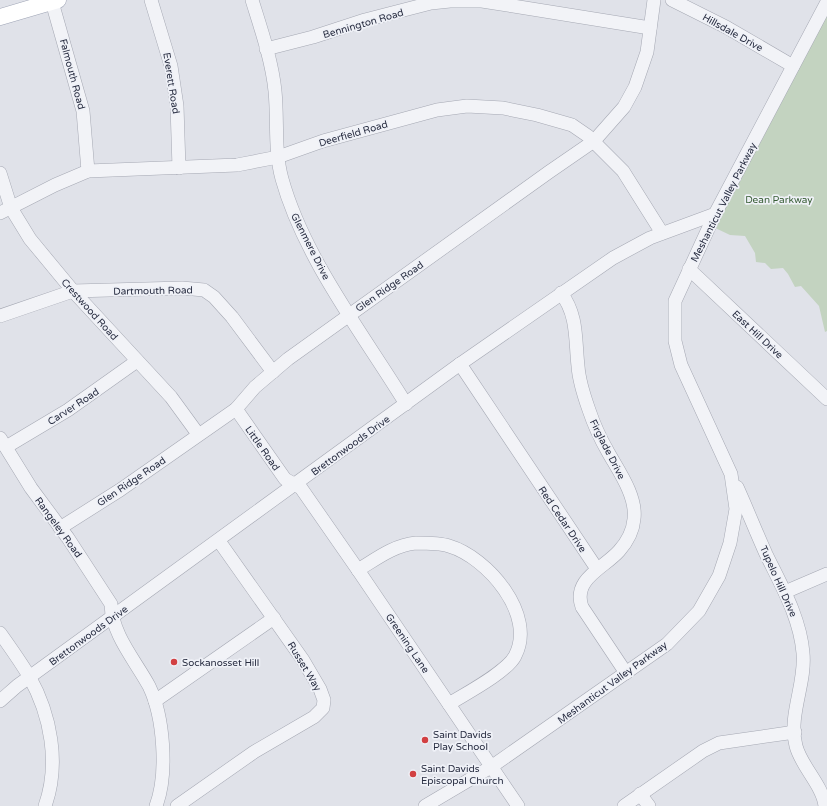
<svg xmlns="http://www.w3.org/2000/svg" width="827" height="806" viewBox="0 0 827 806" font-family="'Varela Round',sans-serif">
<rect width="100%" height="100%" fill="#e0e2e9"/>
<!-- green -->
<path fill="#c3d3c0" d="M827,1v330l-2,1 -6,-26 -18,-20 -6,1 -7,-13 -5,-6 -12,1 -6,-6 -9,-1 -1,-9 -10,-17 -15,-1 -21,-10z"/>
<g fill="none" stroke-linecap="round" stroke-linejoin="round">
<defs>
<g id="minor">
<path d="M151,0l20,66 6,40 2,62"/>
<path d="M252,0c9,29 20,61 23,91 3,30 -1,59 7,88 22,79 81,155 124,225"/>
<path d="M672,0l54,27 67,39"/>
<path d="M52,2l31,109 5,60"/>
<path d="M266,49l47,-12 52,-17 66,-17 19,-2h32l168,27"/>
<path d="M0,173l11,35 19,31 43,52 98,106 27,37"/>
<path d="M0,213l55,-28 33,-14 149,-6 41,-8 45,-16 114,-31 30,-4 36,2 34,7 35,10 16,11 35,35 39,62"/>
<path d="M689,269l138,130"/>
<path d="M561,293c17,22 14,47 17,73 1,15 6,30 11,44 5,15 11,28 19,42 10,18 29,44 26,67 -1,12 -7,23 -15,32 -15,17 -47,28 -37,56l44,66"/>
<path d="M0,316l73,-25 109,-3 22,2 10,7 18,20 41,55"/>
<path d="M460,364l137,205"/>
<path d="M236,409l49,70 16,9 57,82 160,236"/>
<path d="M0,438l31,50 37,50 43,66c1,31 24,56 38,82 15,31 19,88 7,120"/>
<path d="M6,447l62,-37 69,-49"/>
<path d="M737,487c10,22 19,45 29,67 15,31 34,63 37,99 3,31 -15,62 -7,93 5,20 27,40 29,60"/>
<path d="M60,528l60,-38 116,-81 19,-22 33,-28 261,-187 45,-31 30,-34 11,-20 12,-35 7,-52"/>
<path d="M358,570c18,-11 36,-25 58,-27 9,0 24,0 33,3 38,11 88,69 66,110 -8,16 -50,38 -66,48"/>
<path d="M785,592l42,-18"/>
<path d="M0,633c10,14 20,28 29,43 22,39 31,88 16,130"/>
<path d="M0,701l17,-15 443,-322 153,-106 37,-20 65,-24"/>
<path d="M155,701l119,-83"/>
<path d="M640,794l9,12"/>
<path d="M177,806l77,-54 60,-35 9,-9 1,-8 -4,-11 -17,-29 -84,-119"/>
<path d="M425,806l66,-39 176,-123 32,-33 20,-35 11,-33 6,-34 -5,-35 -50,-109 -6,-24v-40l40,-87 112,-212"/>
<path d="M624,806l79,-55 16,-8 76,-11"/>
</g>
<path id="major" d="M0,17l58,-17"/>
</defs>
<!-- minor casing -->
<use href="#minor" stroke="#a5a8b3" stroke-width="14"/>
<!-- major casing -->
<use href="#major" stroke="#9ea4b5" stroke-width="17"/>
<!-- minor -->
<use href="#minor" stroke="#f2f3f7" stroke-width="13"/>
<!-- major -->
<use href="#major" stroke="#fff" stroke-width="16"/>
</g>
<!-- markers -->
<g fill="#d24042" stroke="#eff1f7" stroke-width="1.5">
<circle cx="174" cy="662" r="4"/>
<circle cx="425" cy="740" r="4"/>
<circle cx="413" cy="774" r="4"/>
</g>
<g text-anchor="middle" stroke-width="3.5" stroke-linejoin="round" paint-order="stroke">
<!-- street labels -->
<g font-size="10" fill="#282d41" stroke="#eff1f7">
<text transform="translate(363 23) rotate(-16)" y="4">Bennington Road</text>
<text transform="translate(733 32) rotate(29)" y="4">Hillsdale Drive</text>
<text transform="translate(73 74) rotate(75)" y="4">Falmouth Road</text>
<text transform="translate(172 83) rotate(81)" y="4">Everett Road</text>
<text transform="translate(353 133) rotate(-16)" y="4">Deerfield Road</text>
<text transform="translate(723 202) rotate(-63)" y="4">Meshanticut Valley Parkway</text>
<text transform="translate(311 246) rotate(63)" y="4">Glenmere Drive</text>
<text transform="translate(389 286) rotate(-35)" y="4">Glen Ridge Road</text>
<text transform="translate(153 290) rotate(-1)" y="4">Dartmouth Road</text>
<text transform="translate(90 309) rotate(48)" y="4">Crestwood Road</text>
<text transform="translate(758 334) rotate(43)" y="4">East Hill Drive</text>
<text transform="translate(73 406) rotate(-33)" y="4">Carver Road</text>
<text transform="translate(350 445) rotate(-36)" y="4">Brettonwoods Drive</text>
<text transform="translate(263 448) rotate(55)" y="4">Little Road</text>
<text transform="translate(608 449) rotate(63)" y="4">Firglade Drive</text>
<text transform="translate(131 481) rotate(-34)" y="4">Glen Ridge Road</text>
<text transform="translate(563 519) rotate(56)" y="4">Red Cedar Drive</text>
<text transform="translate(59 527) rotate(54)" y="4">Rangeley Road</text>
<text transform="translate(779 581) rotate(66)" y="4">Tupelo Hill Drive</text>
<text transform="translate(88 635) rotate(-36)" y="4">Brettonwoods Drive</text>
<text transform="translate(408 643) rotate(56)" y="4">Greening Lane</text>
<text transform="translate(305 666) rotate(59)" y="4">Russet Way</text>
<text transform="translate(612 682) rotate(-36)" y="4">Meshanticut Valley Parkway</text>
</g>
<!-- park labels -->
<g font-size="10" fill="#375d35" stroke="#eff1f7">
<text x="779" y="203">Dean Parkway</text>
</g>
<!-- poi labels -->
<g font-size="10" fill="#282d41" stroke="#eff1f7" text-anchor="start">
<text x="182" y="666">Sockanosset Hill</text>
<text x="433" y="738">Saint Davids<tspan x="433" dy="12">Play School</tspan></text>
<text x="421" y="772">Saint Davids<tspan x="421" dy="12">Episcopal Church</tspan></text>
</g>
</g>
</svg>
